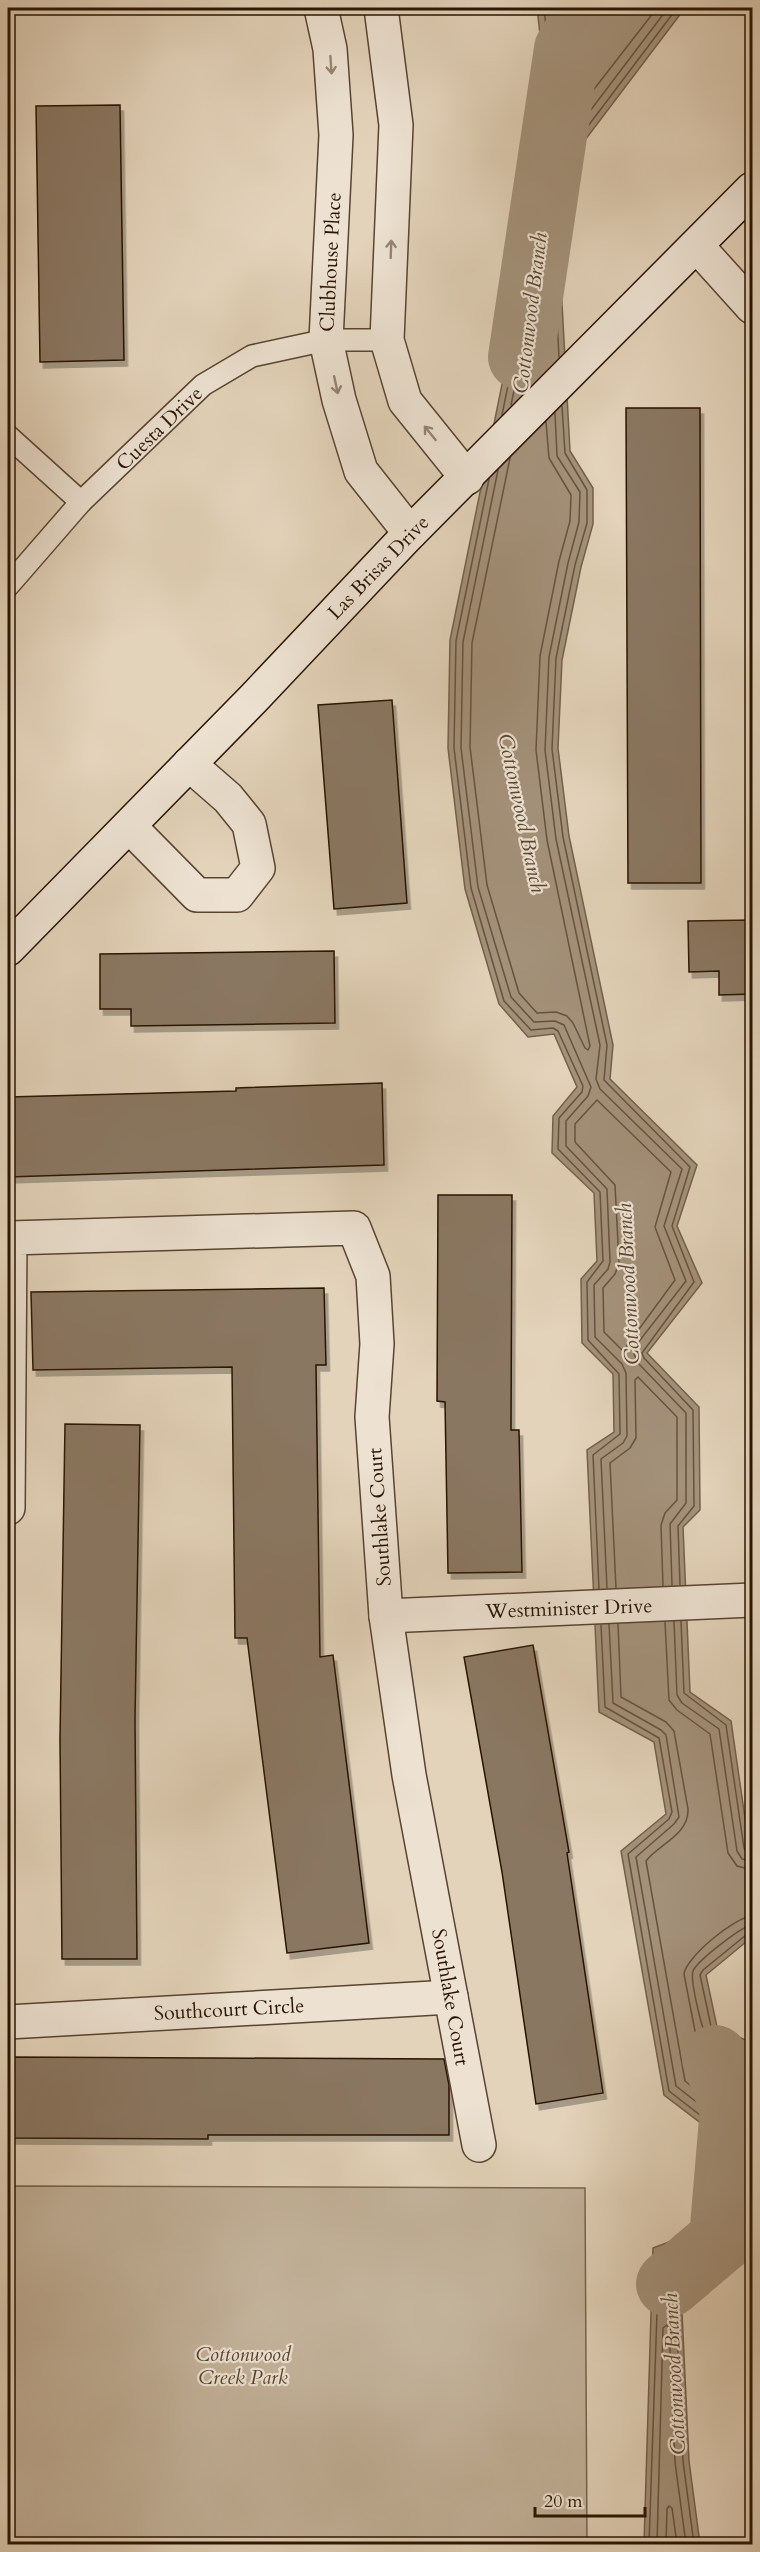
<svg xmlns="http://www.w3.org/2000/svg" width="760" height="2552" viewBox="0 0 760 2552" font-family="Cardo,serif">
<defs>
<filter id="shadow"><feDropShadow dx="3.5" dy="6" stdDeviation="0" flood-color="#0004"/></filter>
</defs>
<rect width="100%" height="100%" fill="#e3d3ba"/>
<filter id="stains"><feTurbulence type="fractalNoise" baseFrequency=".00333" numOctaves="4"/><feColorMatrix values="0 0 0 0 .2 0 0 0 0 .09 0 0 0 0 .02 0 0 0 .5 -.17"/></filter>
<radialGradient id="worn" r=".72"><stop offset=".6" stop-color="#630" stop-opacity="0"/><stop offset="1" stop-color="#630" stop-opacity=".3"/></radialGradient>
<!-- green -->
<path fill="#c3b39b" stroke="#76644e" stroke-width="1.5" d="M8,2186l577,2 2,356h-579z"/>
<!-- water -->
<path fill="#a4927b" stroke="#73604b" stroke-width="1.5" d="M537,8h148l-103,136 -21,141 9,166 23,37v36l-12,43 -19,93 -4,88 11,88 44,209 -3,34 87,86 -20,61 25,57 -55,70 52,54 1,103 -17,17 7,165 41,29 21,146v70l-46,38 11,52 35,16v205l-3,8 -38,1 -21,22 -8,34 7,148 11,83h-56l9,-296 55,-21 40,-28 -12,-49 -72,-55 -43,-244 45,-37 -12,-72 -55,-30 -12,-262 27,-18 -1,-58 -31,-31 -1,-64 16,-18 -3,-68 -42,-40 1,-37 24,-29 -23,-53 -26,3 -29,-33 -34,-115 -17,-141 2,-108 61,-300 31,-99 6,-138z"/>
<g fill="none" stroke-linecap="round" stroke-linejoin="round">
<!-- shore -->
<g stroke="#66533e" stroke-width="1.5">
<path d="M551,8l11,94 -3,63 3,3 3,-3 6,-29 97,-128"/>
<path d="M560,8l11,105 3,2 83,-107"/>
<path d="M559,357l-4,-72 21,-143 101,-134"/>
<path d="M523,394l10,-49 5,-11 3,3 2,36"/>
<path d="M511,405l13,-62 18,-57 3,-2 3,3 4,78"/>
<path d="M562,406l3,47 22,37v33l-12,42 -19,93 -4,91 11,88 44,208 -3,35 86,87 -18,59 22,56 -52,71 2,5 49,52 1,96 -16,20 2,59"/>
<path d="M555,413l2,43 23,36 -1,30 -11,41 -19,94 -4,93 11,89 44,206 -4,34 4,10 82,80 -18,57 22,55 -49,63 -3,10 4,9 48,50v90l-16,21 2,61"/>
<path d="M502,415l15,-74 31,-99 6,-140 -10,-94"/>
<path d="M510,458l-38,185 -2,104 17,138 32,108 18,20 19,-1 11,4 6,7 12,25 3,2 2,-4 -43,-206 -11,-90 4,-94 19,-95 11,-40 1,-26 -22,-37 -3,-36"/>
<path d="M498,470l-35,172 -2,106 17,139 33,110 23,25 21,-1 9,4 27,62 -3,9 -22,25v25l41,43 3,73 -2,7 -14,16 1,52 27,27 4,9 1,63 -4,7 -22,16 6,129"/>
<path d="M489,479l-33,162 -2,107 17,140 33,113 27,29 22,-2 5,3 25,55 -1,6 -23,26 -1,31 42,43 3,69 -16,21 1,58 31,34 1,60 -27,21 6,134"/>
<path d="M597,1100l74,72 -16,55 20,53 -52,71 -19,-19 -1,-44 12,-14 4,-11 -4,-78 -40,-43v-18z"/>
<path d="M616,1588l-6,-125 20,-15 6,-10 -1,-58 3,-3 39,40v83l-12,13 -4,12 2,61"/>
<path d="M674,1621l3,74 5,8 37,26 18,122 5,8 10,2"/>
<path d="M681,1621l3,72 42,32 18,123 3,5 5,1"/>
<path d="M665,1622l4,78 8,10 33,24 18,119 9,13 15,4"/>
<path d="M609,1624l4,79 48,27 5,5 13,82 -5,7 -38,33 40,229 69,54 7,21"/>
<path d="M618,1624l3,73 45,25 8,9 14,78c1,26 -29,35 -42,52l39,220 67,54"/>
<path d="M601,1625l4,82 54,31 13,74 -3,7 -41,35 41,237 71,55 12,46"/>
<path d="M752,1916c-17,1 -66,41 -68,58l11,57 4,10 9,7 34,15 10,2"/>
<path d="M752,1925c-10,1 -55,36 -59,46 -3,9 8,55 13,64l6,5 40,16"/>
<path d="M752,1933l-6,2 -43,35 -3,5 12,56 40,17"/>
<path d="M752,2213l-37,27 3,3 34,-1"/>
<path d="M694,2247l4,1v3l-21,23 -7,31 -4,2v-48z"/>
<path d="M649,2544l10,-290 52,-22 41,-28"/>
<path d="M657,2544l6,-216 4,-3 2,3 6,134 11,82"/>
<path d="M666,2544l1,-35 2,-3 3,2 5,36"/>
<path d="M694,2544l-11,-83 -7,-149 8,-35 23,-25 45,-3"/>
</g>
<!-- river -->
<g stroke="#a4927b" stroke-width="66">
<path d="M521,357l46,-308 25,-41"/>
<path d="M669,2284l53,-45 11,-131 -18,-50"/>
</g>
</g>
<!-- building -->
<g fill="#8a7762" stroke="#291402" stroke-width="1.5" filter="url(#shadow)">
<path d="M120,105l4,255 -84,2 -4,-256z"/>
<path d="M626,408h74l1,475h-73z"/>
<path d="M392,700l15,203 -73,6 -16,-204z"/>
<path d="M753,920v74l-34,1v-24l-30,1 -1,-51z"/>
<path d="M334,951l1,72 -204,3v-17h-31v-55z"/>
<path d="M382,1083l2,82 -376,12v-80l228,-6v-3z"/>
<path d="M438,1195h74l-1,235h8l3,142 -74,1 -3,-171 -8,-1z"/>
<path d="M324,1288l2,77h-10l4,292 13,-2 36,288 -82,10 -40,-315h-12l-3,-271 -199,3 -2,-78z"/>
<path d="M65,1424l75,1 -5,294 2,240h-75l-2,-220z"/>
<path d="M533,1645l36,207 -2,1 36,240 -67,11 -34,-232 -38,-215z"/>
<path d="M8,2057l436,2 5,26v50h-241v4l-200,-1z"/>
</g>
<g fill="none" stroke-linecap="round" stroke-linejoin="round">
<defs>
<g id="lane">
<path d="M8,436l73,66"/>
<path d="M8,586l73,-84 122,-117 49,-29 74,-16h61"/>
</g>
<g id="street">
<path d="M321,8l9,41 6,86 -10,205 13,60 22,71 49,62"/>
<path d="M381,8l15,117 -9,215 18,61 62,77"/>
<path d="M697,246l55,61"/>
<path d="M129,826l68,69h40l21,-27 -9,-44 -21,-26 -39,-34"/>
<path d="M8,1508l2,-270 344,-10 19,48 4,68 -5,73 14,199 23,159 70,370"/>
<path d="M386,1616l366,-16"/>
<path d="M8,2022l443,-25"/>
</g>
<path id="secondary" d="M8,949l246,-251 156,-165 342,-344"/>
</defs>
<!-- lane casing -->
<use href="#lane" stroke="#584430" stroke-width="24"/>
<!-- street casing -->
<use href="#street" stroke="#584430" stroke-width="36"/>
<!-- secondary casing -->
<use href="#secondary" stroke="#291402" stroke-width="36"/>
<!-- lane -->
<use href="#lane" stroke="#ede2d2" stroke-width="21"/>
<!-- street -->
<use href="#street" stroke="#ede2d2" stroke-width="33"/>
<!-- secondary -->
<use href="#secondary" stroke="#ede2d2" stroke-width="33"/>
</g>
<!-- one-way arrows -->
<defs><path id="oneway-shaft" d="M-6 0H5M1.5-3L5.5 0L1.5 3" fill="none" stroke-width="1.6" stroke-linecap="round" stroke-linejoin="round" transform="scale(1.5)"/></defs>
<g stroke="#958574">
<use href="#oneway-shaft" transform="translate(331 65) rotate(86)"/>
<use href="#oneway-shaft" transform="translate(391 249) rotate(-88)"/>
<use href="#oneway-shaft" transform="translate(336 385) rotate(78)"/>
<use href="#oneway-shaft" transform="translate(430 433) rotate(-129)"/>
</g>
<g text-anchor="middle" stroke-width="4.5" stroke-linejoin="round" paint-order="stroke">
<!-- street labels -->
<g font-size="20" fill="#291402" stroke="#ede2d2">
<text transform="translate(330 262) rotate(-87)" y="7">Clubhouse Place</text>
<text transform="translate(159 428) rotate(-44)" y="7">Cuesta Drive</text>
<text transform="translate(378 567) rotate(-46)" y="7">Las Brisas Drive</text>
<text transform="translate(379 1517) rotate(-94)" y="7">Southlake Court</text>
<text transform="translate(569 1608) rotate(-2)" y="7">Westminister Drive</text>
<text transform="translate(451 1997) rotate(80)" y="7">Southlake Court</text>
<text transform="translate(229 2009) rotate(-3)" y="7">Southcourt Circle</text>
</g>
<!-- park labels -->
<g font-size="20" font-style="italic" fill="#574430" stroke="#ede2d2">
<text x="243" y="2361">Cottonwood<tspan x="243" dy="23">Creek Park</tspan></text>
</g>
<!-- water labels -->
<g font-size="21" font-style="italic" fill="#5a4632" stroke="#ede2d2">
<text transform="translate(530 313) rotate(-83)" y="7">Cottonwood Branch</text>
<text transform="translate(522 813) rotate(78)" y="7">Cottonwood Branch</text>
<text transform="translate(628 1284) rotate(-93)" y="7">Cottonwood Branch</text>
<text transform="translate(674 2374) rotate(-93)" y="7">Cottonwood Branch</text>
</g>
</g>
<!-- margin -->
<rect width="760" height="2552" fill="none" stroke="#e3d3ba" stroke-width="30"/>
<rect x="9" y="9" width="742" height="2534" fill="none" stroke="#291402" stroke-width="3"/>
<rect x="15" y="15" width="730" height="2522" fill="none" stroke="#291402" stroke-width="1.5"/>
<!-- scale -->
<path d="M535 2507v9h110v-9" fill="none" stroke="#291402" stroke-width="3"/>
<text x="544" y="2507" font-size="18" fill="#291402" stroke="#ede2d2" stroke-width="4.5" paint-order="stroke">20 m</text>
<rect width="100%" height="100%" filter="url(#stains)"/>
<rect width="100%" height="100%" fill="url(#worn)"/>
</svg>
